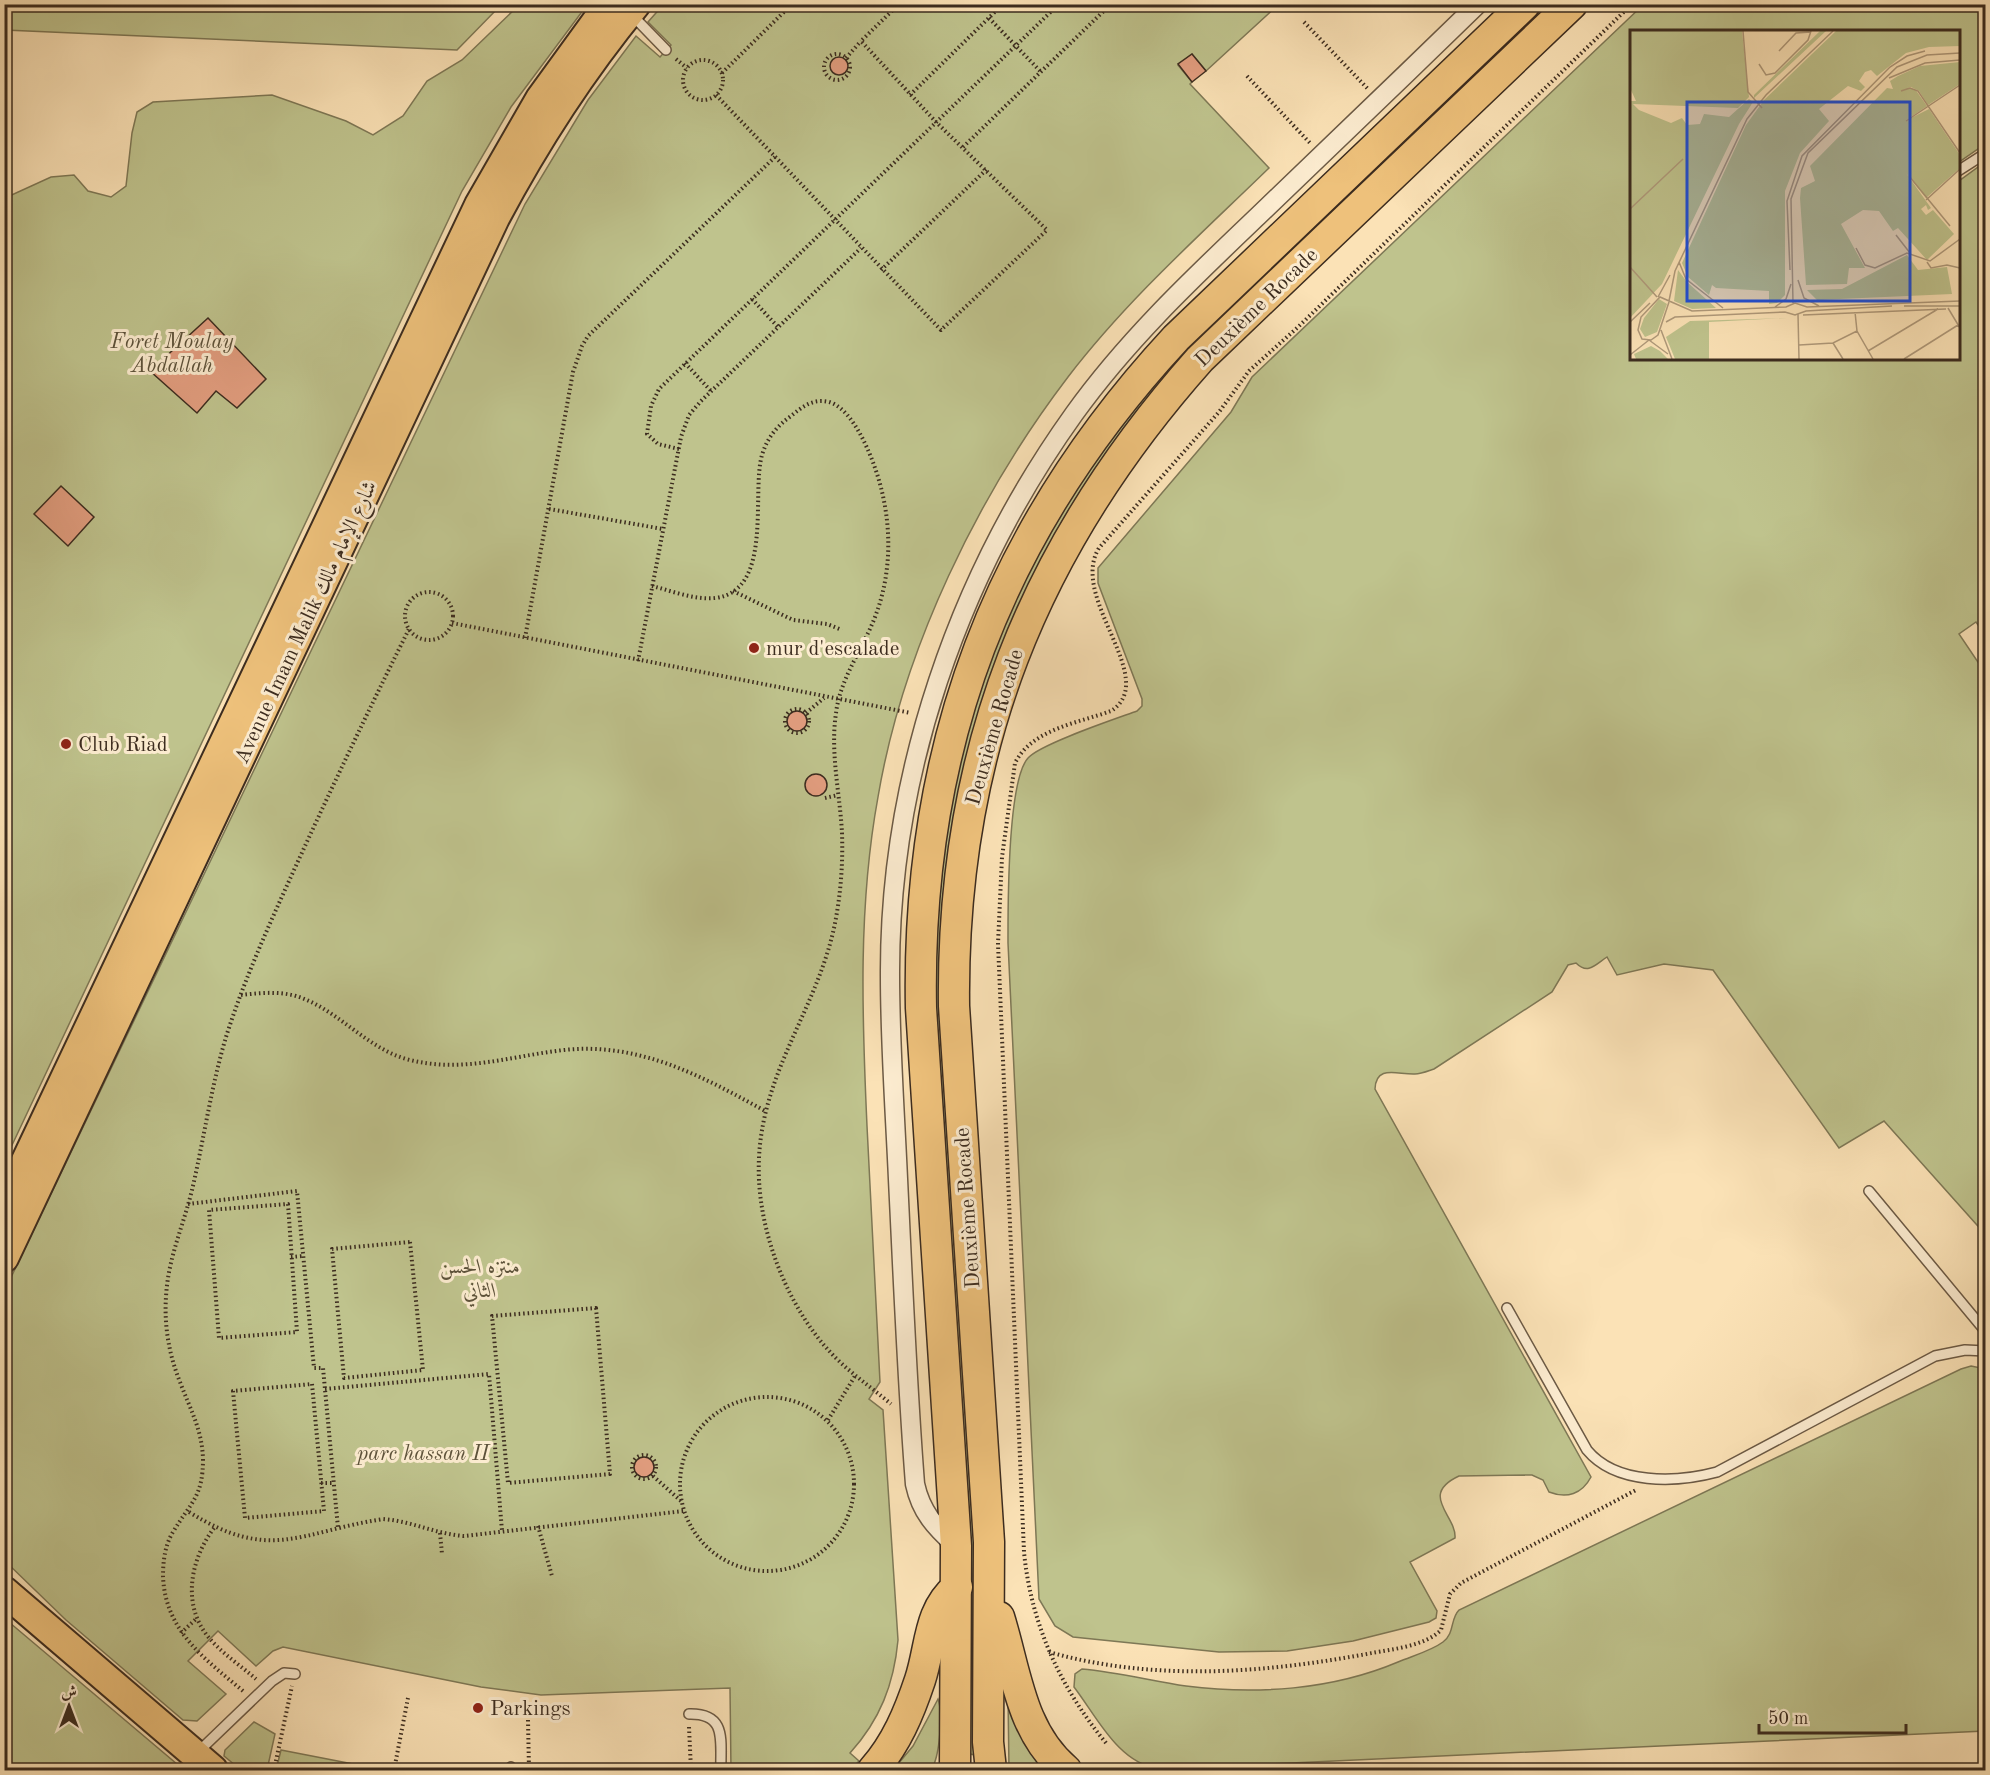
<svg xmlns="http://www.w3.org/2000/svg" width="1990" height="1775" viewBox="0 0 1990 1775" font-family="'Old Standard TT',Amiri,serif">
<rect width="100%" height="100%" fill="#fbe2b6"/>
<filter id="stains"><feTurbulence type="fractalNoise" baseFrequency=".00333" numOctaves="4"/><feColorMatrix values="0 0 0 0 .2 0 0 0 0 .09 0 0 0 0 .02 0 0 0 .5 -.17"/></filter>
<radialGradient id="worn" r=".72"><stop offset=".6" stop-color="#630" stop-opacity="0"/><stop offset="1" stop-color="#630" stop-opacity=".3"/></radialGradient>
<!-- green -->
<g fill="#bfc38d" stroke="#7e7856" stroke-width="1.5">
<path d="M5,4h496v1l-44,45 -452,-20z"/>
<path d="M1644,4l341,1v139l-26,18 -1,-130h-326v326h326l1,-177 26,-19v473l-9,-13 -17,12 27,40 -1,560 -101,-113 -45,27 -126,-178 -49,-6 -47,11 -10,-18c-12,8 -19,18 -31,6l-8,2 -16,27 -118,77c-6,2 -13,5 -19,5 -17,1 -39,-10 -40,15l216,388c-9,17 -24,22 -42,15l-6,-12 -11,-5 -73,1c-41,19 -2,40 -4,62l-45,24 27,49 -1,7 -7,4 -76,19 -66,10 -68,1 -146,-15 -18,-11 -16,-27 -31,-656c0,-34 -1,-162 20,-185 12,-14 87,-39 109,-47l5,-5v-7l-44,-116v-15l133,-156 21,-35z"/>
<path d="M519,5h68l-76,102 -49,84 -457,969v-962l46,-21 23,-2 14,16 23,6 15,-11 6,-53 5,-21 16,-10 119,-7 74,26 27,14 30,-19 24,-35 35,-21z"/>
<path d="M663,5h615l-72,66 -14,-17 -14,11 14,17 -2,2 79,84c-69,67 -142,132 -201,209 -90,118 -165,272 -190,420 -20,109 -16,219 -11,329 4,86 9,171 13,256l-11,17 14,11 15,230c-4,44 -18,80 -48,113l9,8 -9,9h-119l-1,-82 -189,7 -60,-8 -198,-40 -10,4 -17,15 -38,-35 -30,30 38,33 -29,27 -14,-1 -117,-100 -61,-59 -1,-269 521,-1088 63,-104 48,-64 24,21 11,-12 -23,-23z"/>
<path d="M1541,5h9l-381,368c-154,177 -231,386 -229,621l35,536 1,225 -6,-1 3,-168 -38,-593c1,-52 3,-104 10,-157 19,-145 83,-285 168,-404 50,-70 117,-130 179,-189 83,-79 166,-159 249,-238z"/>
<path d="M1971,1366l15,3 -1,362 -826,38c-41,-6 -62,-52 -85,-82l1,-13 7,-5c35,3 70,12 104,17 70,9 146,4 212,-24 14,-6 33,-11 45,-20 12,-9 7,-23 16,-32l502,-241z"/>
<path d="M4,1618l12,10 168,142h-179z"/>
<path d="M1008,1696l44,74h-43z"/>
<path d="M938,1699c5,14 2,58 -7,71h-38l20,-24z"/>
<path d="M254,1722l21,12 -8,36h-26l-17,-14 1,-6z"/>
<path d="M281,1750l103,20h-108z"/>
</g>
<!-- building -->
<g fill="#e39e80" stroke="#3c2c1f" stroke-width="1.5">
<path d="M1192,54l14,17 -14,11 -14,-18z"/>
<circle cx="839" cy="66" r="9"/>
<path d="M208,318l58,61 -29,29 -21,-17 -19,22 -47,-42z"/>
<path d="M61,486l33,31 -26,29 -34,-32z"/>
<circle cx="797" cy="721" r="10"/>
<circle cx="816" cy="785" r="11"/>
<circle cx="644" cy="1467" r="10"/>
</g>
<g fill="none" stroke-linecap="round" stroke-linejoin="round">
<defs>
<g id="service">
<path d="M631,14l35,36"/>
<path d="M1958,171l28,-18"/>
<path d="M1869,1191l117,141"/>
<path d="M1507,1308l80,142c29,35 89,33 130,22l218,-116 30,-6 21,1"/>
<path d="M689,1714c39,-1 31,28 32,56"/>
<path d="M197,1753l75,-72 12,-8 11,1"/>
<path d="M511,1767l1,3"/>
</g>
<path id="minor" d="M956,1546c-21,-19 -35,-34 -41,-62 -8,-102 -12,-203 -17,-305 -3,-67 -8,-135 -8,-203 -1,-200 68,-400 184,-562 53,-74 119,-136 184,-198 74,-71 147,-141 220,-212"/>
<g id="primary">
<path d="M4,1207l475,-1002 61,-106 69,-95"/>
<path d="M4,1258l491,-1040c40,-76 86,-147 141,-214"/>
<path d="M4,1591l209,179"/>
</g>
<g id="trunk">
<path d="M999,1617c17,54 21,114 67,153"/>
<path d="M873,1770c23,-26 36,-57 47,-90 11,-33 8,-69 37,-93"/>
<path d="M955,1770l1,-224 -35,-538c-5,-262 77,-478 255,-670l349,-334"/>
<path d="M991,1770l-3,-28 1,-200 -35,-536c-3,-254 78,-458 246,-647l372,-355"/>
</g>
</defs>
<!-- service casing -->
<use href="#service" stroke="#6c5a45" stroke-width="12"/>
<!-- minor casing -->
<use href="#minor" stroke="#6c5a45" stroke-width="21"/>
<!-- primary casing -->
<use href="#primary" stroke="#3c2c1f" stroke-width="32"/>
<!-- trunk casing -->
<use href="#trunk" stroke="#3c2c1f" stroke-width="33"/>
<!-- path -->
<g stroke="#3c2c1f" stroke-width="4" stroke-dasharray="1.5 3" stroke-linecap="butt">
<path d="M989,18l52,54"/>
<path d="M1304,22l64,67"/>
<circle cx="837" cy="67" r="13"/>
<path d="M846,58l15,-17"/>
<path d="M676,59l11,9"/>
<circle cx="703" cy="80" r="20"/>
<path d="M722,73l70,-69"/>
<path d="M1247,76l63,67"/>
<path d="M716,95l225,235 106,-100 -111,-108 -75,-81 38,-37"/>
<path d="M910,95l93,-91"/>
<path d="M963,147l148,-143"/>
<path d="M881,270l106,-101"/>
<path d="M752,299l26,28"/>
<path d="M685,363l26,28"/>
<path d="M679,449l-21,-5 -11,-10 4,-28 8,-17 400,-385"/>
<path d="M549,509l114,20"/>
<path d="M652,586c20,5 42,14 63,12 59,-7 36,-105 47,-143 5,-17 15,-29 29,-39 11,-9 22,-18 38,-14 18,5 32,32 39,48 24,55 28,117 5,172 -13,31 -33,58 -37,91 -6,40 4,81 6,120 1,29 -1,57 -6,85 -17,94 -82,159 -77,262 3,61 31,130 73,174 18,19 39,33 59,50"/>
<path d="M733,591l60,29 34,4 15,6"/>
<circle cx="429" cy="616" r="24"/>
<path d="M452,623l459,90"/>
<path d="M525,638l48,-266 9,-26 6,-10 187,-179"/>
<path d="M638,661l43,-224 8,-22 12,-14 160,-153"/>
<circle cx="797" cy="721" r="12"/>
<path d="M806,713l18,-15"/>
<path d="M825,798l13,-3"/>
<path d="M241,995c18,-2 37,-4 55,1 40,12 69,51 110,63 55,15 104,-3 158,-9 75,-8 138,26 201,61"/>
<path d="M188,1204l109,-13 17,177h9l15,160"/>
<path d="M288,1204l9,128 -78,6 -10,-128z"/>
<path d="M410,1242l13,128 -79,8 -12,-129z"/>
<path d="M291,1257l12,-1"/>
<path d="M596,1308l14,166 -102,9 -16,-167z"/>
<path d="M312,1384l12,127 -79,7 -12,-127z"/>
<path d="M325,1389l164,-15 13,157"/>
<circle cx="767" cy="1484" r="87"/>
<path d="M828,1420l27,-44"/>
<circle cx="644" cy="1467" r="12"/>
<path d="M653,1476l28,25"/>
<path d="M321,1483h12"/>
<path d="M189,1512c82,51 110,20 194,7 28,2 53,15 81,17l220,-25"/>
<path d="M538,1526l14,50"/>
<path d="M214,1528c-24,32 -33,78 -4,111 13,15 31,27 46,40"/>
<path d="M440,1533l2,21"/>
<path d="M181,1633l16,-15"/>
<path d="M1049,1652c105,30 217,21 323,1 21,-4 53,-7 69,-23l9,-36 11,-11 175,-93"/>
<path d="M243,1691c-38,-32 -78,-60 -80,-115 0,-15 2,-31 10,-44 18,-30 30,-35 30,-73 -1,-30 -13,-50 -23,-77 -11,-27 -16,-57 -14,-85 2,-39 17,-70 26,-107 12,-51 19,-103 34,-153 18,-57 43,-112 68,-167 37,-81 75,-161 115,-241"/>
<path d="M528,1720l1,50"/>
<path d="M689,1727l2,43"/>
<path d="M1106,1743c-46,-56 -75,-119 -82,-191l-26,-608 4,-87 13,-94c17,-34 63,-40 96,-52 50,-32 -43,-113 -12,-163l120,-136 30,-41 49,-44 334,-323"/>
<path d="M274,1770l18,-84"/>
<path d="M394,1770l14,-72"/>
</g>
<!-- service -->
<use href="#service" stroke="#fcecd0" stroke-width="9"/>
<!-- minor -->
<use href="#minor" stroke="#fcecd0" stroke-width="18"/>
<!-- primary -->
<use href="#primary" stroke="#eec17b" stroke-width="28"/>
<!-- trunk -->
<use href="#trunk" stroke="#eec17b" stroke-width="30"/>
</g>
<!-- markers -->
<g fill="#8f2418" stroke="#fcecd0" stroke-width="2">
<circle cx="754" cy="648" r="6"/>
<circle cx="66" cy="744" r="6"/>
<circle cx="478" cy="1708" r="6"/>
</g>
<g text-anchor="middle" stroke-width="6" stroke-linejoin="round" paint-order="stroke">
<!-- street labels -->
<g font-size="21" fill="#3c2c1f" stroke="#fcecd0">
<text transform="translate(1256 307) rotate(-44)" y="7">Deuxième Rocade</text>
<text transform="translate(305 622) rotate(-65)" y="7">Avenue Imam Malik شارع الإمام مالك</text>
<text transform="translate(994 727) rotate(-74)" y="7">Deuxième Rocade</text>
<text transform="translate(967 1208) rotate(-94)" y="7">Deuxième Rocade</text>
</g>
<!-- park labels -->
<g font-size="21" font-style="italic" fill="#5d523a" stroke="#fcecd0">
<text x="172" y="348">Foret Moulay<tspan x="172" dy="24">Abdallah</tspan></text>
<text x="480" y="1273">منتزه الحسن<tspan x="480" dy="24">الثاني</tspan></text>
<text x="423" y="1460">parc hassan II</text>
</g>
<!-- poi labels -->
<g font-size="21" fill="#3c2c1f" stroke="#fcecd0" text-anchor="start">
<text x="766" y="655">mur d'escalade</text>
<text x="78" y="751">Club Riad</text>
<text x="490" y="1715">Parkings</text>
</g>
</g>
<!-- overview -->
<g transform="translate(1630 30)">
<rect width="330" height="330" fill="#fbe2b6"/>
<path d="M0,1h112l7,66 -11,11 -105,-4 6,6 32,13 11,-5 5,7 13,-1 4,-10 25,3 20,-18 4,3 -14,22 -77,160 -32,34v-217h6l-6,-13zM190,1h6l-72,67v-3zM206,1h124v15l-31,1 -23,6 -29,23 -6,-6 -6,2 -6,9 6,6 -4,4 -13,-5 -29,23 10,12 -29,32 -15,38v104l-8,8 -8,1v-13l-53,-3 -4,-3 -3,10 -21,-18 -6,-14 64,-138 18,-25zM330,32v22l-32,21 -9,-14 -8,-4 -3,1 7,1 12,17 -22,15 24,-12 31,46v13l-34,30 -20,-25 25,35 -3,2 -2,-5 -5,4 5,6 7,-5 21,24 -27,26 -29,-32 -5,3 -14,-20 -16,-1 -22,14 24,44h-16l-2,16 -41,1 -6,-87 1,-10 14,-7 -5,-15 77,-78 6,1 -3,-8 8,-5 22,-10zM277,225l11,15 29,-3 5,27 -135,6 -10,-10 35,-1zM48,240l9,12 29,26 -24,1 -18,-8zM29,269l8,5 -10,28 -12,5 -5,-8 4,-11zM157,288l-78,4v37h-34l-9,-22 24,-16zM21,316l9,5 8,8h-32l-2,-5z" fill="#bfc38d"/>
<path fill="none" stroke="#af997a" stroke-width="1.5" d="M113,1l5,61 14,16M149,21l17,-18 15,-1M129,34l7,11 9,-2 33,-33 3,-9M259,48l36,-15 35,-3M271,61l9,-3 8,3 42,62M276,91l54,-36M279,146l41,50M296,170l34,-31M0,179l53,-50M266,205l14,18M226,218l9,17 10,3 32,-15 23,8 30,-22M49,232l7,17 37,29M297,232l4,6 16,-3 13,3M0,237l27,30M160,240l-3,-69 15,-45 88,-89 17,-11 18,-5M168,250l6,18 15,8M28,267l12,-22M39,271l6,-30 72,-152 19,-24 67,-64M39,272l-11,33 -7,5 -9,-1 -4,-9 3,-13 19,-20 32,14 94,-4 9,-4 12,4 153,-6M163,273l-2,-104 17,-46 89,-86 30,-12 33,-2M274,276h56M145,277l11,-8 5,-15M318,278l12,20M225,282l2,19 16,28M168,284l1,45M173,285l143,-6M0,292l20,-19M36,292l9,-5 110,-5 10,3 11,-4 86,-5M31,300l11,29M19,310l19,14M203,313l10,16M169,315l34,-2 24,-12M238,321l70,-42M0,325l19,-15M274,329l54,-34"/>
<path fill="#1d4ed8" fill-opacity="0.15" stroke="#1d4ed8" stroke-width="3" d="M57,72h223v199h-223z"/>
<rect width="330" height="330" fill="none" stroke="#3c2c1f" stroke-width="3"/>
</g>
<!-- margin -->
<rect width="1990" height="1775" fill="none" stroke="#fbe2b6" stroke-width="24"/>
<rect x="6" y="6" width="1978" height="1763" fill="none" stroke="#3c2c1f" stroke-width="3"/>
<rect x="12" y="12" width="1966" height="1751" fill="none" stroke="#3c2c1f" stroke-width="1.5"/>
<!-- north arrow -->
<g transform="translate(69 1706)" stroke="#fcecd0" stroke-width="4.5" paint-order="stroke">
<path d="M0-4.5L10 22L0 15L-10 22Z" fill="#3c2c1f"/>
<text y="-9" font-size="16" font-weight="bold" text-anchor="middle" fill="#3c2c1f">ش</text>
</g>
<!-- scale -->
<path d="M1759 1724v9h147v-9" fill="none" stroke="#3c2c1f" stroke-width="3"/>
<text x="1768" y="1724" font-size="18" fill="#3c2c1f" stroke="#fcecd0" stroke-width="4.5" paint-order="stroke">50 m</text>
<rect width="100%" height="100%" filter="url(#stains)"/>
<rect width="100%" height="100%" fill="url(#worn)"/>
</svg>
